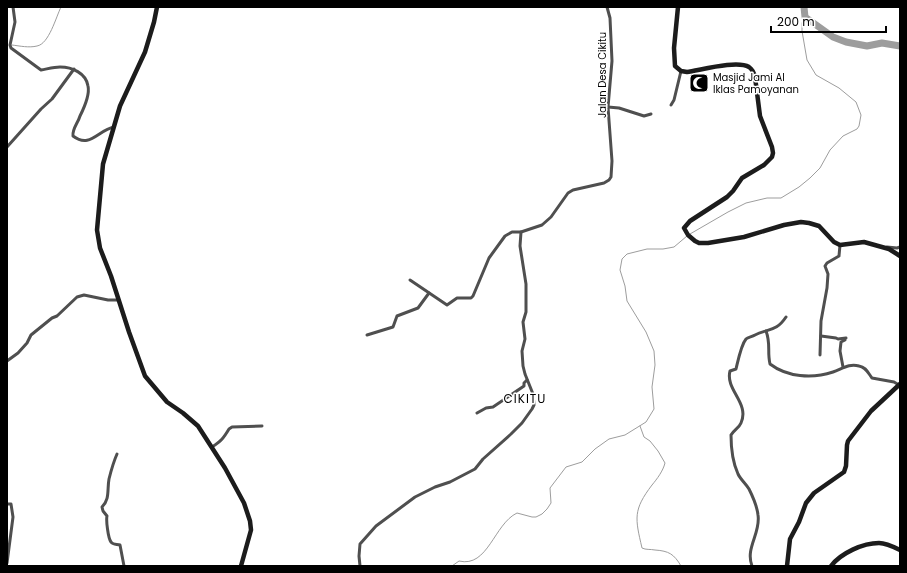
<svg xmlns="http://www.w3.org/2000/svg" width="907" height="573" viewBox="0 0 907 573" font-family="Poppins,sans-serif">
<rect width="100%" height="100%" fill="#fff"/>
<g fill="none" stroke-linecap="round" stroke-linejoin="round">
<!-- stream -->
<g stroke="#9d9d9d" stroke-width="1">
<path d="M12,45c8,1 17,3 25,1 12,-2 19,-29 24,-39"/>
<path d="M690,234l38,-22 18,-9 21,-5h14l18,-11 11,-9 10,-10 10,-18 13,-14 14,-7 2,-3 2,-11 -5,-13 -17,-14 -23,-13 -9,-15 -5,-29v-8l3,-6"/>
<path d="M640,426l4,11 6,4 8,10 7,12c-2,8 -8,16 -13,22 -19,25 -17,33 -10,63 4,2 8,1 13,2 14,1 19,4 26,16"/>
<path d="M452,566l7,-5c29,7 35,-37 58,-48l15,4h4l6,-3 5,-5 4,-6 -1,-15 16,-21 16,-5 13,-13 14,-10 16,-4 21,-13 8,-13 -2,-22 3,-22 -1,-14 -8,-19 -19,-31 -2,-15 -5,-16 2,-11 5,-5 20,-5h16l11,-2 13,-11"/>
</g>
<!-- river -->
<path stroke="#9d9d9d" stroke-width="7" d="M804,7l1,10 28,20 13,5 21,4 15,-3 18,3"/>
<!-- street -->
<g stroke="#4f4f4f" stroke-width="3">
<path d="M13,7l2,15 -5,23 1,3 30,22c6,-1 13,-3 19,-3 12,0 26,6 28,19 2,9 -4,22 -8,30 -2,7 -8,13 -7,20 17,13 25,-6 41,-9"/>
<path d="M671,105l3,-5 7,-29"/>
<path d="M608,107l11,1 25,8 7,-2"/>
<path d="M7,147l34,-38 11,-10 22,-30"/>
<path d="M887,247l10,1 3,-1"/>
<path d="M410,280l37,25 10,-7h14l2,-2 16,-38 16,-22 7,-4h9l21,-7 9,-8 17,-24 5,-3 31,-7 5,-3 2,-3 1,-16 -4,-54 4,-46 -2,-43 -3,-11"/>
<path d="M766,331c5,13 1,20 4,33 17,13 42,15 63,8 9,-3 16,-9 26,-6 7,1 9,7 13,12l22,4 5,3"/>
<path d="M367,335l26,-8 4,-11 21,-8 11,-15"/>
<path d="M821,336l15,2 2,1 8,-1"/>
<path d="M820,355l1,-34 6,-33 1,-14 -3,-8 2,-3 12,-7 1,-11"/>
<path d="M7,361l11,-8 9,-10 4,-8 21,-17 5,-2 20,-19 7,-2 24,5h11"/>
<path d="M843,367l-3,-16 1,-9 4,-2"/>
<path d="M477,413l9,-5 7,-1 31,-21v-3l3,-3"/>
<path d="M212,447c9,-6 11,-8 17,-18l3,-2 30,-1"/>
<path d="M117,454c-4,9 -6,17 -8,25 -2,11 1,20 -7,28l1,4 4,5c-1,4 1,22 4,26 2,3 6,2 9,3l4,21"/>
<path d="M7,504h4l2,13 -6,46"/>
<path d="M360,566l-1,-10 1,-12 16,-18 39,-29 20,-10 15,-5 25,-13 8,-10 28,-25 11,-11 10,-14 2,-4 -1,-11 -8,-20 -2,-8 -1,-15 3,-12 -2,-17 3,-10v-28l-6,-38 1,-14"/>
<path d="M752,566c-7,-18 9,-33 6,-51 -1,-9 -5,-18 -9,-26 -3,-5 -8,-9 -11,-15 -5,-11 -7,-27 -7,-39 3,-5 8,-7 10,-12 9,-20 -16,-33 -11,-52l6,-2c2,-8 5,-24 10,-30 2,-2 6,-2 9,-4 14,-7 21,-3 31,-18"/>
</g>
<!-- secondary -->
<g stroke="#1c1c1c" stroke-width="4.5">
<path d="M157,7l-3,15 -9,30 -25,54 -17,58 -6,66 3,18 11,28 18,56 16,44 22,26 16,11 15,13 27,42 19,35 6,18 1,9 -10,36"/>
<path d="M678,7l-4,41 1,18 6,5 6,1c14,-2 50,-12 62,-5 3,2 5,6 6,10l5,39 12,31 1,6 -1,4 -8,8 -22,13 -9,13 -6,6 -37,24 -6,7 4,7 7,6 4,2h9l36,-6 40,-12 17,-3 8,1 10,3 15,16 6,3 24,-3 25,7 11,7"/>
<path d="M787,566l3,-27 9,-17 7,-19 8,-10 30,-21 2,-6 1,-21 1,-4 23,-30 29,-27"/>
<path d="M831,566c10,-13 32,-23 48,-23 7,0 15,4 21,7"/>
</g>
</g>
<!-- icons -->
<defs>
<symbol id="mosque-square" viewBox="-11 -11 22 22"><rect x="-9" y="-9" width="18" height="18" rx="4" fill="#000" stroke="#fff"/><path d="M3.5-4.9A6 6 0 1 0 3.5 4.9A5 5 0 1 1 3.5-4.9Z" fill="#fff"/></symbol>
</defs>
<g fill-rule="evenodd">
<use href="#mosque-square" x="688" y="72" width="22" height="22"/>
</g>
<g text-anchor="middle" stroke-width="3" stroke-linejoin="round" paint-order="stroke">
<!-- street labels -->
<g font-size="10" fill="#000" stroke="#fff">
<text transform="translate(602 75) rotate(-90)" y="4">Jalan Desa Cikitu</text>
</g>
<!-- poi labels -->
<g font-size="10" fill="#000" stroke="#fff" text-anchor="start">
<text x="713" y="81">Masjid Jami Al<tspan x="713" dy="12">Iklas Pamoyanan</tspan></text>
</g>
<!-- quarter labels -->
<g font-size="12" letter-spacing="1" fill="#000" stroke="#fff">
<text x="525" y="403">CIKITU</text>
</g>
</g>
<!-- border -->
<rect width="907" height="573" fill="none" stroke="#000000" stroke-width="16"/>
<!-- scale -->
<path d="M771 26v6h115v-6" fill="none" stroke="#000000" stroke-width="2"/>
<text x="777" y="26" font-size="12" fill="#000000" stroke="#ffffff" stroke-width="3" paint-order="stroke">200 m</text>
</svg>
